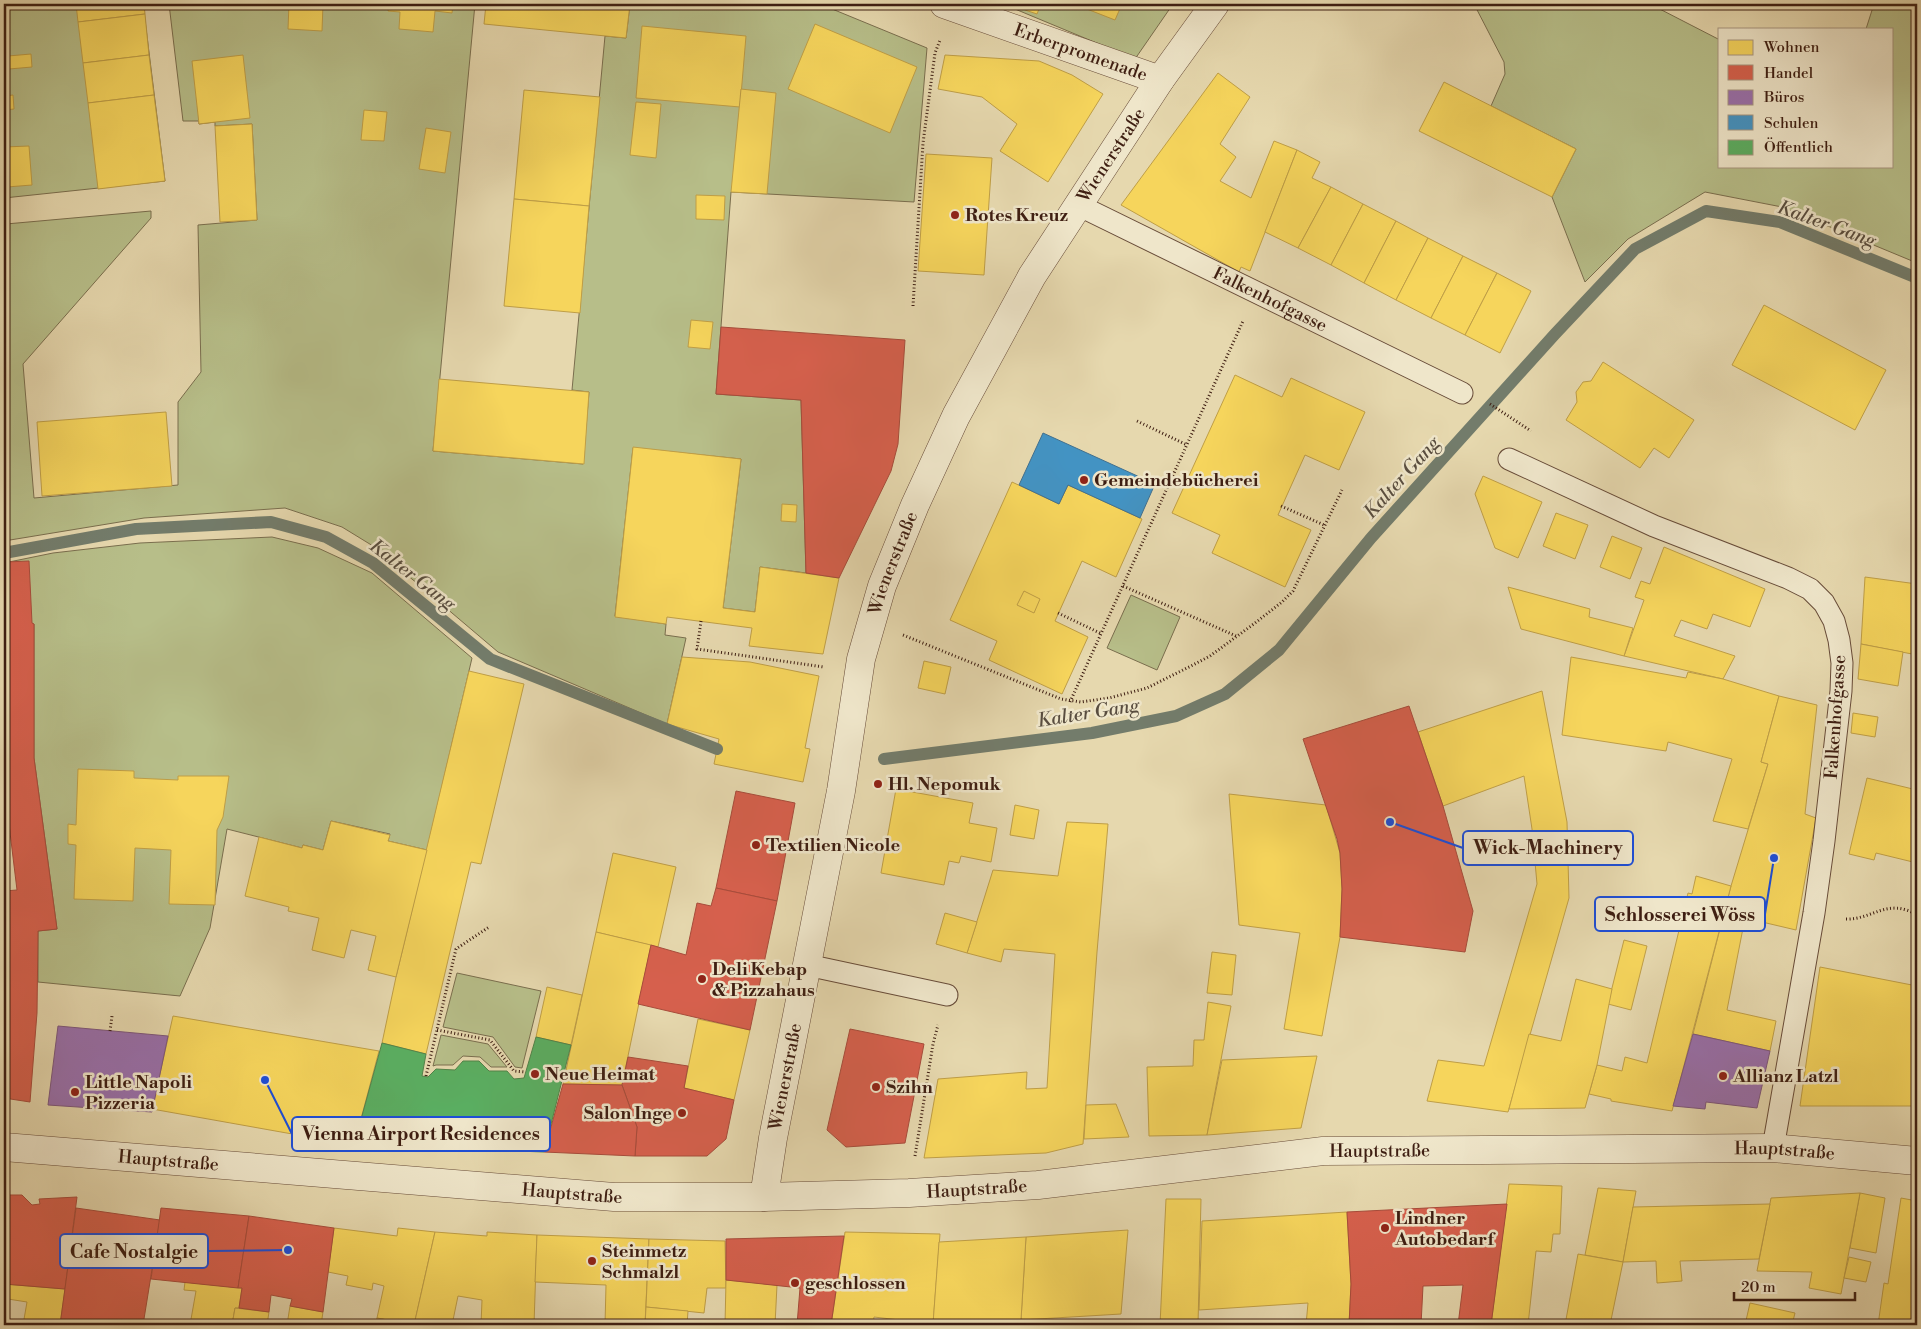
<svg xmlns="http://www.w3.org/2000/svg" width="1921" height="1329" viewBox="0 0 1921 1329" font-family="'Libre Bodoni',serif">
<rect width="100%" height="100%" fill="#e6d8ae"/>
<filter id="stains"><feTurbulence type="fractalNoise" baseFrequency=".004" numOctaves="4"/><feColorMatrix values="0 0 0 0 .2 0 0 0 0 .09 0 0 0 0 .02 0 0 0 .5 -.17"/></filter>
<radialGradient id="worn" r=".72"><stop offset=".6" stop-color="#630" stop-opacity="0"/><stop offset="1" stop-color="#630" stop-opacity=".3"/></radialGradient>
<!-- green -->
<g fill="#b7be89" stroke="#7a6e4e">
<path d="M4,4h139l22,177 -161,17 2,26 145,-13v7l-128,146 11,134 144,-13v-83l23,-30 -3,-147 59,-5 -5,-96 -37,2v-4l-16,2v-3h-16l-14,-117h306l-42,447 150,13 6,-72 -17,-2 33,-354 21,2 4,-34h190l107,44 -13,154 -183,-10 -15,202 85,6 5,173 -46,-6 -5,45 -32,-4 18,-149 -108,-11 -18,168 51,8 -1,11 21,3 -19,86 -169,-72 -125,-106 -31,-19 -57,-19 -141,10 -140,23z"/>
<path d="M1003,4h170l-38,55z"/>
<path d="M1474,4h176l70,36v126h172v-137h-26l8,-25h43v259l-135,-56 -77,-15 -77,47 -43,43 -33,-85 24,-48 -85,-43 14,-32 -1,-12z"/>
<path d="M272,537l46,11 54,25 100,85 -45,192 -39,-9 2,-7 -59,-13 -8,29 -20,-5 -1,3 -75,-19 -17,99 -30,68 -142,-14v-51l19,-2 -23,-171v-134h-30v-61l49,-10 87,-10z"/>
<path d="M1131,595l49,22 -23,53 -50,-22z"/>
<path d="M457,973l84,18 -19,77 -7,-1 -22,-30 -50,-10z"/>
<path d="M441,1035l47,9 19,23h-16l-11,-10 -17,-1 -10,9h-17l-3,1z"/>
</g>
<!-- homes -->
<g fill="#f6d55c" stroke="#bf9e46">
<path d="M76,4h68l1,10 -67,8z"/>
<path d="M289,4h34l-1,27 -34,-2z"/>
<path d="M389,4h64l-1,9 -17,-2 -2,21 -34,-3 1,-17 -12,-1z"/>
<path d="M486,4h144l-4,34 -142,-14z"/>
<path d="M1027,4h14l-4,10 -12,-4z"/>
<path d="M1074,4h48l-7,16z"/>
<path d="M145,14l4,41 -66,8 -5,-41z"/>
<path d="M815,24l102,43 -27,66 -102,-44z"/>
<path d="M642,26l104,10 -6,71 -104,-9z"/>
<path d="M31,54l1,13 -23,2 -1,-13z"/>
<path d="M149,55l5,40 -66,8 -5,-40z"/>
<path d="M243,55l7,63 -51,6 -7,-63z"/>
<path d="M945,55l94,6 33,14 31,19 -55,88 -48,-31 17,-27 -35,-27 -44,-8z"/>
<path d="M1218,73l32,24 -30,47 16,13 -16,24 31,17 23,-57 23,9 -47,121 -9,-4 -2,5 -118,-67z"/>
<path d="M1444,82l132,67 -24,48 -133,-66z"/>
<path d="M741,89l35,4 -9,101 -36,-2z"/>
<path d="M524,90l76,7 -11,109 -75,-7z"/>
<path d="M13,95l1,14 -10,1v-14z"/>
<path d="M154,95l11,86 -67,8 -10,-86z"/>
<path d="M636,102l25,2 -5,54 -26,-3z"/>
<path d="M364,110l23,2 -3,29 -23,-1z"/>
<path d="M252,124l5,96 -37,2 -5,-96z"/>
<path d="M426,128l25,4 -6,41 -26,-4z"/>
<path d="M29,146l3,39 -25,2 -3,-40z"/>
<path d="M1297,150l23,12 -8,16 19,9 -33,61 -33,-16z"/>
<path d="M926,154l66,4 -8,117 -66,-4z"/>
<path d="M1331,187l32,17 -32,61 -33,-17z"/>
<path d="M696,195l29,1 -1,24 -28,-1z"/>
<path d="M514,199l75,7 -9,107 -76,-7z"/>
<path d="M1363,204l33,17 -32,62 -33,-18z"/>
<path d="M1396,221l32,17 -32,62 -32,-17z"/>
<path d="M1428,238l35,18 -32,62 -35,-18z"/>
<path d="M1463,256l34,17 -32,62 -34,-17z"/>
<path d="M1497,273l34,18 -31,62 -35,-18z"/>
<path d="M1764,305l122,65 -31,60 -123,-65z"/>
<path d="M691,320l22,2 -3,27 -22,-2z"/>
<path d="M1603,362l91,58 -25,38 -15,-10 -14,20 -74,-48 11,-18 -1,-10 7,-10 8,-1z"/>
<path d="M1235,375l47,22 9,-19 74,34 -26,58 -34,-15 -27,60 33,15 -26,57 -73,-34 8,-18 -48,-22z"/>
<path d="M439,379l150,13 -5,72 -151,-13z"/>
<path d="M166,412l6,74 -130,10 -5,-74z"/>
<path d="M633,447l108,12 -18,149 32,4 5,-45 79,11 -16,76 -74,-8 3,-18 -85,-11 -1,7 -51,-7z"/>
<path d="M1483,476l59,26 -24,56 -23,-10 -20,-54z"/>
<path d="M1012,482l47,22 9,-19 74,34 -26,58 -34,-16 -27,60 33,16 -26,57 -73,-34 8,-19 -47,-21z"/>
<path d="M782,504l15,1 -1,17 -15,-1z"/>
<path d="M1556,513l32,12 -13,34 -32,-13z"/>
<path d="M1612,536l30,12 -12,31 -30,-12z"/>
<path d="M1664,547l101,42 -15,38 -37,-13 -6,15 -26,-9 -7,16 61,20 -12,23 -99,-23 20,-56 -9,-3 6,-16 9,3z"/>
<path d="M1865,577l52,7v71l-56,-11z"/>
<path d="M1508,587l82,22 -1,8 44,11 -9,28 -103,-27z"/>
<path d="M1024,591l16,8 -6,14 -17,-8z"/>
<path d="M1861,644l42,8 -5,34 -40,-7z"/>
<path d="M682,657l68,5 69,14 -14,72 5,1 -7,33 -89,-18 5,-25 -52,-15z"/>
<path d="M1571,657l115,21 2,-6 35,7 56,17 -18,66 7,2 -20,65 -35,-8 19,-62 -64,-17 -2,9 -104,-16z"/>
<path d="M924,661l27,6 -6,27 -27,-6z"/>
<path d="M469,671l55,13 -43,180 -10,-2 -45,192 -44,-11 14,-66z"/>
<path d="M1542,691l25,131 2,76 -61,214 -81,-11 11,-41 46,6 53,-182 -5,-55 -8,-53 -81,30 -25,-74z"/>
<path d="M1779,696l38,9 -12,109 11,4 -20,112 -51,-12 -18,92 49,11 -6,30 -77,-17 38,-148 37,-122 -7,-2z"/>
<path d="M1853,713l25,4 -3,20 -24,-4z"/>
<path d="M78,769l56,2v7l44,2v-4h51l-6,41 -6,13 -2,75 -46,-1 2,-54 -36,-2 -2,53 -59,-2 2,-54 -8,-1v-20l8,1z"/>
<path d="M1867,778l50,12v79v-6l-41,-10 -2,7 -25,-6z"/>
<path d="M896,789l77,14 -4,20 28,5 -6,34 -30,-6 -2,7 -10,-2 -5,24 -63,-12z"/>
<path d="M1229,794l97,11 14,48 2,36 -2,48 -18,99 -38,-7 16,-96 -61,-8z"/>
<path d="M1015,805l24,5 -5,29 -24,-4z"/>
<path d="M331,821l59,14 -2,6 39,9 -31,127 -28,-7 8,-34 -25,-6 -7,28 -32,-8 7,-32 -31,-7 1,-4 -44,-11 14,-59 43,11 1,-3 20,5z"/>
<path d="M1067,822l41,2 -11,128 -14,192 -37,9 -122,5 14,-79 89,-7 -1,17 21,-1 8,-134 -51,-5 -3,13 -34,-9 26,-83 65,6z"/>
<path d="M613,853l63,14 -18,80 -62,-15z"/>
<path d="M1696,876l35,10 -59,225 -61,-10v-2l-22,-5 8,-29 25,6 3,-14 22,6 41,-170 4,1z"/>
<path d="M945,913l32,9 -10,31 -31,-9z"/>
<path d="M596,932l55,13 -29,140 -59,-1z"/>
<path d="M1624,940l23,6 -16,64 -23,-6z"/>
<path d="M1212,952l24,3 -4,40 -25,-2z"/>
<path d="M1820,967l97,19v120h-117z"/>
<path d="M1576,979l36,10 -15,76 -12,43 -76,1 20,-75 32,7z"/>
<path d="M547,987l35,8 -11,50 -35,-8z"/>
<path d="M1208,1002l23,4 -24,129 -58,1 -2,-69 46,-1 1,-26h10z"/>
<path d="M173,1016l206,35 -25,94 -202,-36z"/>
<path d="M698,1019l52,11 -16,70 -50,-12z"/>
<path d="M1317,1056l-16,72 -94,7 15,-75z"/>
<path d="M1116,1104l13,33 -45,2 2,-34z"/>
<path d="M1509,1184l53,2 -2,48h-7l-2,18 -15,-1 -8,74h-37z"/>
<path d="M1598,1188l38,3 -13,71 -38,-7z"/>
<path d="M1860,1193l25,5 -9,55 -26,-5z"/>
<path d="M1860,1193l-19,101 -32,-6 3,-16 -55,-1 14,-73z"/>
<path d="M1901,1198l16,3v124h-39l6,-42 4,1z"/>
<path d="M1166,1199h35l-3,126h-38z"/>
<path d="M1770,1204l-11,55 -79,2 2,20 -25,2 -1,-22 -33,1 10,-55z"/>
<path d="M1347,1212l4,72 -2,41h-43l2,-22 -109,7 3,-89z"/>
<path d="M334,1228l63,8 1,-8 37,4 -21,93 -37,-7 7,-32 -11,-3 -1,7 -26,-5 2,-9 -20,-4z"/>
<path d="M1128,1230l-7,84 -100,6 5,-83z"/>
<path d="M435,1232l52,4v-4l50,3 -3,90h-53l1,-25 -24,-4 -6,29h-38z"/>
<path d="M845,1232l95,2 -7,90 -59,-7 -1,8h-42z"/>
<path d="M537,1235l112,4 -4,86h-40l1,-40 -71,-3z"/>
<path d="M1026,1237l-5,83 -88,4 6,-82z"/>
<path d="M649,1239l76,2 1,47h-19l-3,25 -58,-6z"/>
<path d="M1578,1254l45,8 -13,63h-45z"/>
<path d="M1849,1257l22,5 -5,20 -22,-4z"/>
<path d="M726,1280l51,5 -2,40h-50z"/>
<path d="M185,1282l57,6 -3,20h-4l-3,17h-42l6,-34 -12,-1z"/>
<path d="M4,1284l61,5 -5,36h-37l4,-23 -19,-3 -4,26z"/>
<path d="M1750,1303l45,10 -3,12h-47z"/>
<path d="M290,1306l33,6 -2,13h-34z"/>
<path d="M646,1307l42,4 -1,14h-42z"/>
<path d="M235,1308l34,4 -2,13h-35z"/>
<path d="M377,1318l36,7h-38z"/>
<path d="M1005,1320v5h-72v-1z"/>
</g>
<!-- shops -->
<g fill="#d6604d" stroke="#a84c3b">
<path d="M721,327l184,13 -7,104 -7,27 -52,107 -33,-5 -5,-173 -85,-6z"/>
<path d="M29,561l3,62 2,1v134l23,171 -19,2 -1,82 -7,89 -26,-4v-207l13,-1 -13,-107v-159h5l-3,-62z"/>
<path d="M1409,706l34,100 30,105 -8,41 -125,-15 2,-48 -2,-36 -3,-14 -34,-100z"/>
<path d="M736,791l59,12 -18,98 -61,-13z"/>
<path d="M716,888l61,13 -27,129 -112,-26 13,-59 35,10 11,-52 14,3z"/>
<path d="M850,1029l74,15 -19,99 -59,4 -19,-17z"/>
<path d="M628,1057l60,9 -4,22 50,12 -8,39 -19,17h-72l2,-29 -15,-42z"/>
<path d="M563,1084l59,1 15,42 -2,29 -91,-4z"/>
<path d="M8,1195h14l10,10 8,-1 -1,-5 38,-2 -12,92 -61,-5v-85z"/>
<path d="M1507,1204l-16,121h-33l5,-40 -40,1 -2,39h-72l2,-41 -4,-72z"/>
<path d="M76,1208l84,12 -17,105h-83z"/>
<path d="M161,1208l88,8 -11,72 -87,-9z"/>
<path d="M249,1216l85,12 -11,84 -33,-6 2,-7 -21,-4 -2,17 -30,-4 3,-20h-4z"/>
<path d="M844,1236l-13,89h-34l3,-37 -74,-8v-41z"/>
</g>
<!-- offices -->
<g fill="#9970ab" stroke="#7e577d">
<path d="M58,1026l110,10 -16,76 -104,-7z"/>
<path d="M1693,1034l77,17 -13,57 -51,-6 -1,7 -32,-3z"/>
</g>
<!-- schools -->
<path fill="#4393c3" stroke="#42708e" d="M1043,433l112,51 -15,34 -72,-33 -9,19 -40,-19z"/>
<!-- public -->
<path fill="#5aae61" stroke="#528349" d="M536,1037l35,8 -27,107 -190,-7 28,-102 44,11 -4,22 6,1 8,-8 19,1 8,-9h16l10,10h18l7,8 10,-1z"/>
<g fill="none" stroke-linecap="round" stroke-linejoin="round">
<!-- stream -->
<g stroke="#737c6b" stroke-width="12">
<path d="M4,553l132,-24 135,-7 55,15 47,26 117,96 227,90"/>
<path d="M884,759l208,-26 84,-17 49,-22 54,-44 92,-112 184,-204 80,-85 71,-38 74,11 137,56"/>
</g>
<defs>
<g id="service">
<path id="s1" d="M1078,205l384,188"/>
<path d="M1509,459l145,67 134,52 22,11 14,14 10,18 5,19 3,23 -1,28 -17,150 -10,72 -41,235"/>
<path d="M807,965l140,30"/>
</g>
<g id="minor">
<path id="s2" d="M944,4l216,76"/>
</g>
<g id="tertiary">
<path id="s3" d="M4,1147l610,50h150l145,-4 129,-8 285,-34 450,-3 144,13"/>
<path id="s4" d="M764,1197l9,-59 68,-347 20,-132 21,-73 33,-81 41,-89 76,-140 128,-196 55,-76"/>
</g>
</defs>
<!-- service casing -->
<use href="#service" stroke="#684c39" stroke-width="23"/>
<!-- minor casing -->
<use href="#minor" stroke="#684c39" stroke-width="29"/>
<!-- tertiary casing -->
<use href="#tertiary" stroke="#684c39" stroke-width="29"/>
<!-- path -->
<g stroke="#3e1e12" stroke-width="3" stroke-dasharray="1 2.5" stroke-linecap="butt">
<path d="M913,306l10,-163 12,-90 5,-13"/>
<path d="M1490,404l41,27"/>
<path d="M1137,421l50,24"/>
<path d="M1281,506l43,19"/>
<path d="M1123,586l113,50"/>
<path d="M1058,613l44,21"/>
<path d="M701,621l-4,28 127,18"/>
<path d="M903,635l158,64 20,3 28,-4 38,-10 44,-22 19,-10 45,-33 27,-21 11,-11 49,-101"/>
<path d="M1070,702l173,-381"/>
<path d="M1846,919c26,1 42,-22 71,-4"/>
<path d="M437,1030l53,10 24,31 11,1"/>
<path d="M110,1031l2,-15"/>
<path d="M426,1076l30,-127 33,-22"/>
<path d="M915,1156l18,-112 5,-19"/>
</g>
<!-- service -->
<use href="#service" stroke="#efe6ca" stroke-width="21"/>
<!-- minor -->
<use href="#minor" stroke="#efe6ca" stroke-width="28"/>
<!-- tertiary -->
<use href="#tertiary" stroke="#efe6ca" stroke-width="28"/>
</g>
<!-- markers -->
<g fill="#8f2418" stroke="#efe6ca" stroke-width="2">
<circle cx="955" cy="215" r="5"/>
<circle cx="1084" cy="480" r="5"/>
<circle cx="878" cy="784" r="5"/>
<circle cx="756" cy="845" r="5"/>
<circle cx="702" cy="979" r="5"/>
<circle cx="535" cy="1074" r="5"/>
<circle cx="1723" cy="1076" r="5"/>
<circle cx="876" cy="1087" r="5"/>
<circle cx="75" cy="1092" r="5"/>
<circle cx="682" cy="1113" r="5"/>
<circle cx="1385" cy="1228" r="5"/>
<circle cx="592" cy="1261" r="5"/>
<circle cx="795" cy="1283" r="5"/>
</g>
<g text-anchor="middle" stroke-width="5" stroke-linejoin="round" paint-order="stroke">
<!-- street labels -->
<g font-size="18" fill="#3e1e12" stroke="#efe6ca">
<text dy="6" stroke="none"><textPath href="#s2" startOffset="145">Erberpromenade</textPath></text>
<text dy="6" stroke="none"><textPath href="#s4" startOffset="1112">Wienerstraße</textPath></text>
<text dy="6" stroke="none"><textPath href="#s1" startOffset="214">Falkenhofgasse</textPath></text>
<text dy="6" stroke="none"><textPath href="#s4" startOffset="648">Wienerstraße</textPath></text>
<text transform="translate(1835 717) rotate(-86)" y="6">Falkenhofgasse</text>
<text dy="6" stroke="none"><textPath href="#s4" startOffset="122">Wienerstraße</textPath></text>
<text dy="6" stroke="none"><textPath href="#s3" startOffset="1380">Hauptstraße</textPath></text>
<text dy="6" stroke="none"><textPath href="#s3" startOffset="1785">Hauptstraße</textPath></text>
<text dy="6" stroke="none"><textPath href="#s3" startOffset="165">Hauptstraße</textPath></text>
<text dy="6" stroke="none"><textPath href="#s3" startOffset="975">Hauptstraße</textPath></text>
<text dy="6" stroke="none"><textPath href="#s3" startOffset="570">Hauptstraße</textPath></text>
</g>
<!-- poi labels -->
<g font-size="18" font-weight="bold" fill="#3e1e12" stroke="#efe6ca" text-anchor="start">
<text x="965" y="221">Rotes Kreuz</text>
<text x="1094" y="486">Gemeindebücherei</text>
<text x="888" y="790">Hl. Nepomuk</text>
<text x="766" y="851">Textilien Nicole</text>
<text x="712" y="975">Deli Kebap<tspan x="712" dy="21">&amp; Pizzahaus</tspan></text>
<text x="545" y="1080">Neue Heimat</text>
<text x="1733" y="1082">Allianz Latzl</text>
<text x="85" y="1088">Little Napoli<tspan x="85" dy="21">Pizzeria</tspan></text>
<text x="886" y="1093">Szihn</text>
<text x="672" y="1119" text-anchor="end">Salon Inge</text>
<text x="1395" y="1224">Lindner<tspan x="1395" dy="21">Autobedarf</tspan></text>
<text x="602" y="1257">Steinmetz<tspan x="602" dy="21">Schmalzl</tspan></text>
<text x="805" y="1289">geschlossen</text>
</g>
<!-- water labels -->
<g font-size="19" font-style="italic" fill="#594d3f" stroke="#efe6ca">
<text transform="translate(1827 223) rotate(20)" y="7">Kalter Gang</text>
<text transform="translate(1401 477) rotate(-48)" y="7">Kalter Gang</text>
<text transform="translate(413 574) rotate(38)" y="7">Kalter Gang</text>
<text transform="translate(1088 712) rotate(-9)" y="7">Kalter Gang</text>
</g>
</g>
<!-- callouts -->
<path fill="none" stroke="#1d4ed8" stroke-width="2" d="M1390 822L1463 848M1774 858L1765 914M265 1080L292 1134M288 1250L208 1251"/>
<g fill="#1d4ed8" stroke="#efe6ca" stroke-width="2">
<circle cx="1390" cy="822" r="5"/>
<circle cx="1774" cy="858" r="5"/>
<circle cx="265" cy="1080" r="5"/>
<circle cx="288" cy="1250" r="5"/>
</g>
<g fill="#efe6ca" stroke="#1d4ed8" stroke-width="2">
<rect x="1463" y="831" width="170" height="34" rx="5"/>
<rect x="1595" y="897" width="170" height="34" rx="5"/>
<rect x="292" y="1117" width="258" height="34" rx="5"/>
<rect x="60" y="1234" width="148" height="34" rx="5"/>
</g>
<g font-size="19" text-anchor="middle" font-weight="bold" fill="#3e1e12">
<text x="1548" y="854">Wick-Machinery</text>
<text x="1680" y="921">Schlosserei Wöss</text>
<text x="421" y="1140">Vienna Airport Residences</text>
<text x="134" y="1258">Cafe Nostalgie</text>
</g>
<!-- margin -->
<rect width="1921" height="1329" fill="none" stroke="#e6d8ae" stroke-width="20"/>
<rect x="5" y="5" width="1911" height="1319" fill="none" stroke="#3e1e12" stroke-width="2.5"/>
<rect x="10" y="10" width="1901" height="1309" fill="none" stroke="#3e1e12"/>
<!-- legend -->
<rect x="1718" y="28" width="175" height="140" fill="#efe6ca" stroke="#a89680"/>
<rect x="1728" y="40" width="25" height="15" fill="#f6d55c" stroke="#a89680"/>
<text x="1764" y="52" font-size="15" fill="#3e1e12">Wohnen</text>
<rect x="1728" y="65" width="25" height="15" fill="#d6604d" stroke="#a89680"/>
<text x="1764" y="78" font-size="15" fill="#3e1e12">Handel</text>
<rect x="1728" y="90" width="25" height="15" fill="#9970ab" stroke="#a89680"/>
<text x="1764" y="102" font-size="15" fill="#3e1e12">Büros</text>
<rect x="1728" y="115" width="25" height="15" fill="#4393c3" stroke="#a89680"/>
<text x="1764" y="128" font-size="15" fill="#3e1e12">Schulen</text>
<rect x="1728" y="140" width="25" height="15" fill="#5aae61" stroke="#a89680"/>
<text x="1764" y="152" font-size="15" fill="#3e1e12">Öffentlich</text>
<!-- scale -->
<path d="M1734 1292v8h121v-8" fill="none" stroke="#3e1e12" stroke-width="2.5"/>
<text x="1741" y="1292" font-size="15" fill="#3e1e12" stroke="#efe6ca" stroke-width="4" paint-order="stroke">20 m</text>
<rect width="100%" height="100%" filter="url(#stains)"/>
<rect width="100%" height="100%" fill="url(#worn)"/>
</svg>
